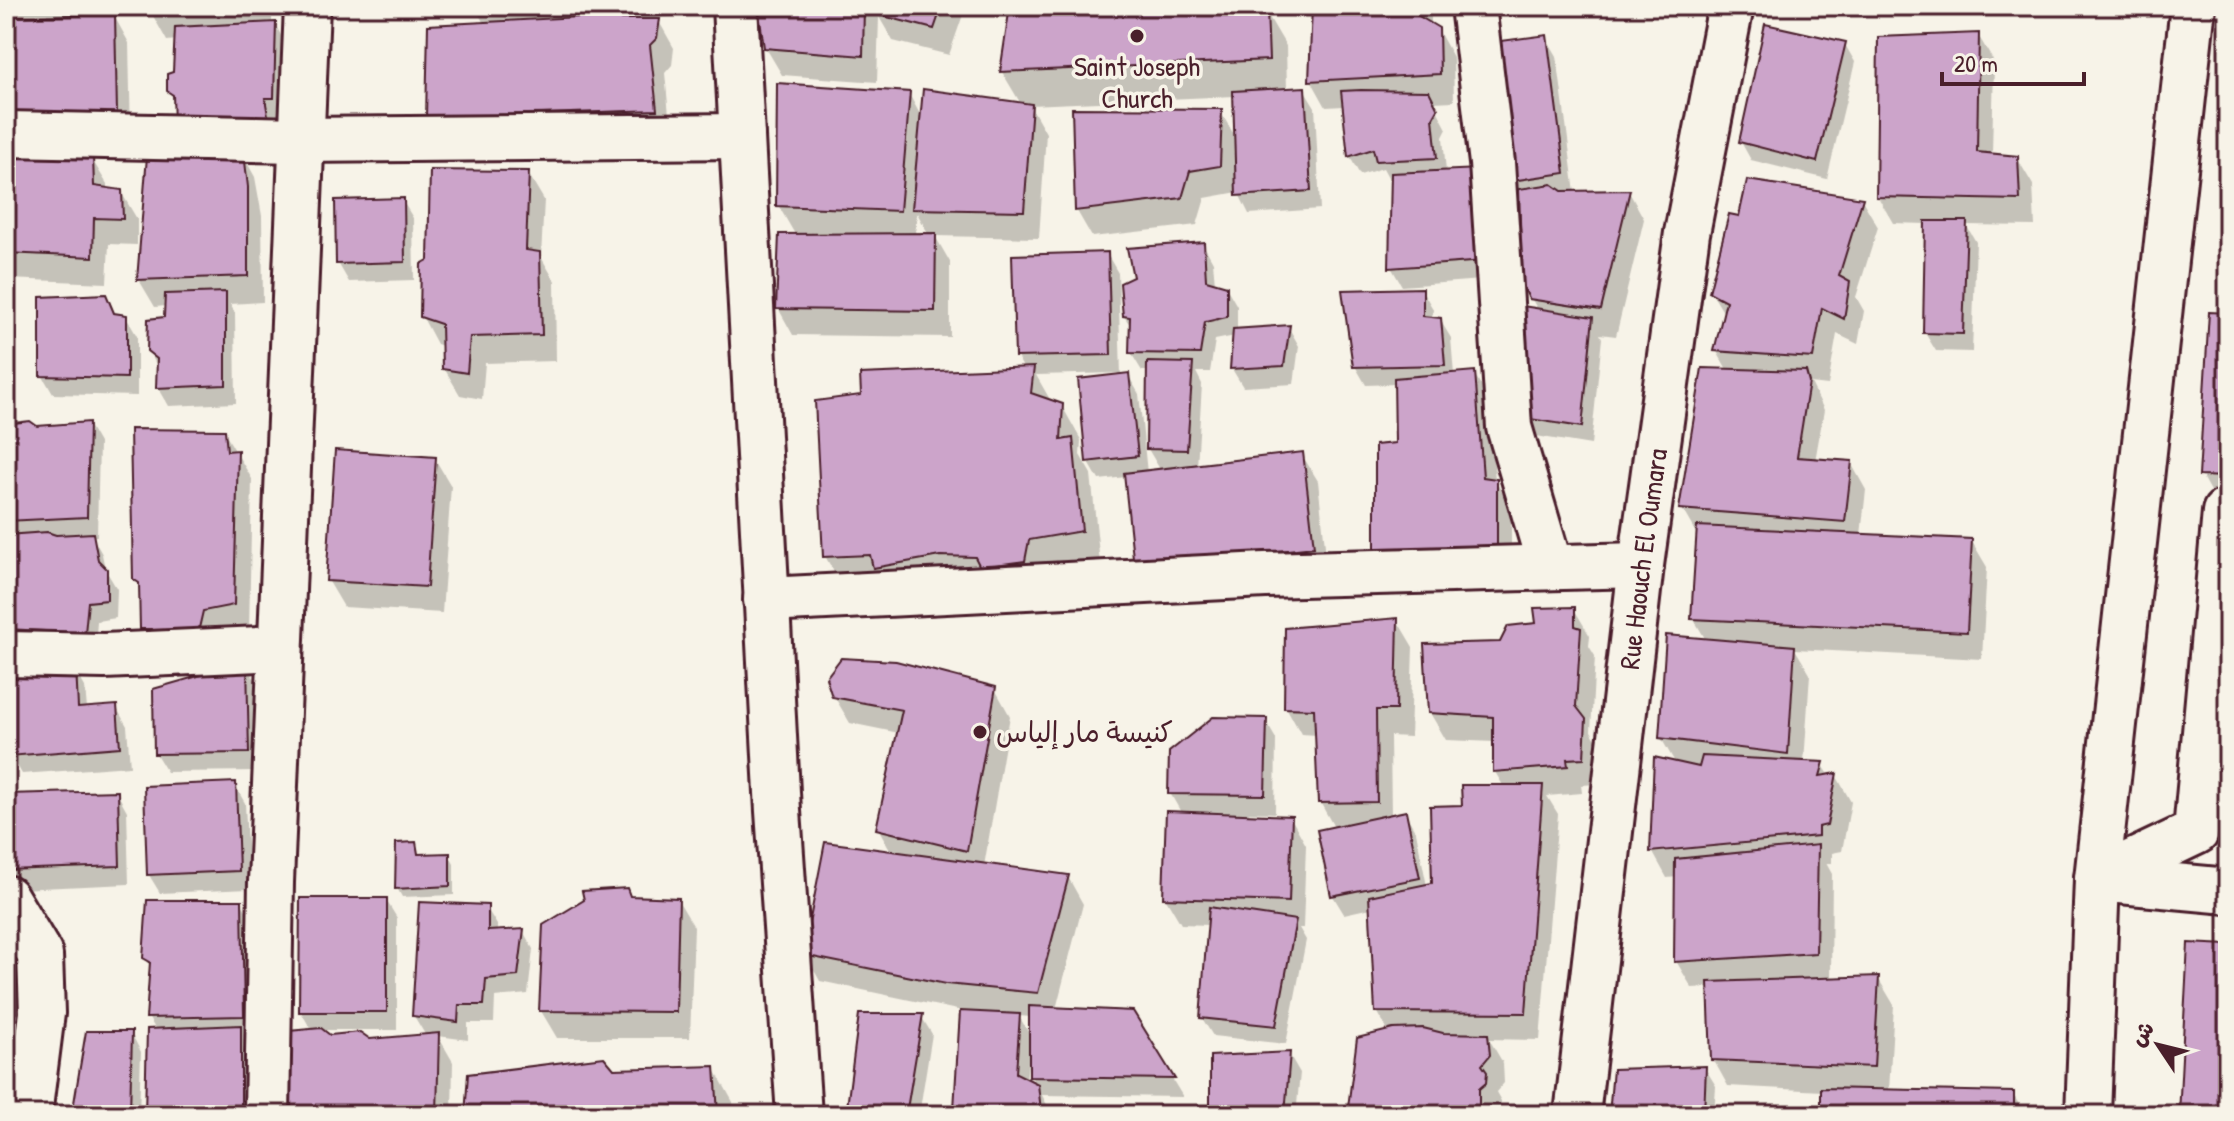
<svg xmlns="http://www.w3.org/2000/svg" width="2234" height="1121" viewBox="0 0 2234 1121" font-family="'Patrick Hand','Playpen Sans Arabic',sans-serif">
<rect width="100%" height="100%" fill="#f7f3e8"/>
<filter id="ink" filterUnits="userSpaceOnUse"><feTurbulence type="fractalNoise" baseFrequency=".0125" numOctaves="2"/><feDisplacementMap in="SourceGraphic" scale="16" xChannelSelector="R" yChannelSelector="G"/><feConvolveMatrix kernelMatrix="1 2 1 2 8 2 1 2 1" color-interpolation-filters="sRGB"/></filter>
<g filter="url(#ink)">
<!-- shadow -->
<g fill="#0003" fill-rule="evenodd">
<path d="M15,6h101l-1,8h-2l16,29 2,96 -107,4 23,-129h-27z"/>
<path d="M152,6h120v18h3l10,19 -2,73h-9l4,23 -103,-37 -6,-12 6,-17 2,-33 -10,1 -15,-27z"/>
<path d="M475,6h204v9l-22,3 17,30 -2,17 -7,8 6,63 -228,8 41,-120z"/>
<path d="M760,6h206l-17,49 -56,-14 -14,-24 -2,65 -95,-7 -16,-27z"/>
<path d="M1012,6h217v8l37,-2 20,34 1,44 17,-1 11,18 5,102 -71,5 -11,-22 -33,6 -8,27 -105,12 -15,-26 143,-100 16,27 -1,-42 -205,9 16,28 -7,105 -104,-2 15,26v75l-157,-2 -15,-27 18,-72 -18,-31 131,-111 13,24 99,-14 -19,-32zM917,213l12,22h-14z"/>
<path d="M1314,6h117v20l7,4 15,27 1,44 -21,1 14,27 -4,8 3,35 49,107 -93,7 -11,-19 2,-89 -4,1 -6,-11 -23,7 -10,-18 -6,-51 -18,1 -15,-27z"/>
<path d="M1670,6h36l-1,7z"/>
<path d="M1978,35l16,27 -2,93 25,3 16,27 2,41 -69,-1 10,17 -4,110 -36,-1 -11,-18 2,-109 -34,-1 -15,-26z"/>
<path d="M1546,37l11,19 18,137 54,-1 15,27 -28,117 -16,-2 2,4 -11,107 -61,-10 -11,-19 19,-106 -7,-12 -9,-99 -5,1 -11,-19z"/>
<path d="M1844,43l11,19 -28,117 -76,-19 -10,-18z"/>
<path d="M240,150l15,27 7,39 1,86 -33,2 5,9 1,90 -67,3 -11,-19v-19l-9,-17 17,-32v-13l-11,1 -16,-27z"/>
<path d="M6,152l85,6 16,26v6l14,2 16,27v26l-28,-1 -2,39 -100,-4z"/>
<path d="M528,173l16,27 -3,57 14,24 1,80 -71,2 -3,36 -22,-4 -16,-27 -1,-22 -6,-2 -15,-28z"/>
<path d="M402,200l11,18 1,62 -65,2 -11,-19z"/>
<path d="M1862,200l16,27 -22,70 8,14 -6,33 -21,-10 -9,51 -17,-2 13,27 -9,51 36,2 15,27 -5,45 110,5 16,27 -5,92 -187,-10 15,25 -6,89 18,1 8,12 6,-1 15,27 -9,49 -10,2v10h-6l6,11 -1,106 47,-2 16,27 -5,86 124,3 12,21h-202v-24l-95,-5 -15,-27 -3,-72 -18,1 -16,-27 1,-84 -10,1 -15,-27 24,-87 -15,-26 45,-98 -13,-22 4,-83 -15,-26 46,-138 -12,-21 9,-35 -14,-23 29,-73z"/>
<path d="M1203,244l10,18 2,22 11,3 11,19v25l52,-3 10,18 -5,38 -51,3 -11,-18 3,-33 -20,4 -5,32h-14l6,12 -5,83 105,-12 16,26 10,93 -177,20 -25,-117 -27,3 -11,-19 30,-88 -82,2 16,28 10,3 19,34 -1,15 11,19 9,90 -256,26 -19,-34 199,-187 -7,-12 90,-103 11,19 3,103 7,-1 11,19 8,79 14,-2 -13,-22 1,-78h-7l-11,-18 1,-25 -8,-12z"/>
<path d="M1422,290l11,19 -1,10 8,1 11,18 3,37 20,-2 15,27 6,80 16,28v69l-114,-132 -1,-61 -30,1 -11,-19z"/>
<path d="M105,296l12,20 9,1 11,19v60l-84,-2 -11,-19z"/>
<path d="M2228,315v188l-12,-1 -15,-27z"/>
<path d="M88,424l11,19 -2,93h-5l10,18 3,15 12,20 -1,29 -19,3 -2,30 -89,-11v-103h6l-6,-10v-101l30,2z"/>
<path d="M224,432l28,47 -3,153 -91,23 -16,-27 -1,-40 -6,-10z"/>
<path d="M435,459l16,27 -9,127 -98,-6 -16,-27z"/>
<path d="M1574,609l16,27 -1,10 6,10 -4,75 10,17 -3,36 -17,1 1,8 -35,3 11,18 -18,226 -51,-1 14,24 1,20 -8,9 5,9 -1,9 -5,5h-146l10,-75 30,-8 -12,-21 -6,-103 -27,6 -11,-18 -13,-64 15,-3 -15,-27 -3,-67 -16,-1 -15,-27 111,-87 16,27 -3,90 -20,-1 1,80 14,-3 11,19 11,54 7,-2 30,-77 40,-20 -9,-15v-30l-49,-2 -16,-27 71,-69z"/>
<path d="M246,665l11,18 1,88 -91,1 -11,-18z"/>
<path d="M74,668l11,19 2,22 29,-2 11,19 3,40 -108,8 -11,-19 -5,-82z"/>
<path d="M995,689l15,27 -26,150 84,11 15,27 -27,105 76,4 51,84 -141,-2 5,10 2,10h-89l-4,-7 6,-97 -142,-30 -15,-27 87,-101 -14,-25 21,-95 -49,-10 -16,-27zM1019,1016l12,1v20zM1028,1062h3v14l5,9 -10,-4z"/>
<path d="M1265,720l11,19 -1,74 -26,-1 -1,4 43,2 15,27 -3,83h-4l7,12 -20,104 -73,-8 -11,-18 7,-93 -28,-1 -16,-27 17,-83 -12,-21z"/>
<path d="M234,784l11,19 4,86 -89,4 -11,-18z"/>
<path d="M117,793l10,18 2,73 -111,5 -11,-19 -1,-74z"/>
<path d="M415,844l5,12 29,-1 5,9v31l-52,2 -5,-9z"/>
<path d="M630,898l48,2 16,27 -4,111h-133l-16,-27z"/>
<path d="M386,900l11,18v112h-75l8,7 39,4 57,-5 -12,-20 72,-109 11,18v8l26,-2 10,18 -5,45 -33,3 -1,26h-26v17l-30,-4 15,26 -1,53h-173l33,-84 -11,-19z"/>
<path d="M241,902l16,27 -1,186h-109l9,-85 -8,-13 4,-47 -7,-13z"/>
<path d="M921,1016l11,18 -13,81h-71z"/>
<path d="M131,1033l10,19 -2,63h-65z"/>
<path d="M1289,1054l11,19 -4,42h-84z"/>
<path d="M714,1068l19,34 1,13h-267z"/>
<path d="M1705,1068l11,18 -2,29h-103z"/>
</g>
<!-- building -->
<g fill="#cca4ca" stroke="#4a1f2b" stroke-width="2">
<path d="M150,6h86l-86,8z"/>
<path d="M758,6h106l-1,50 -99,-8z"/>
<path d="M877,6h65l-8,23 -59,-15z"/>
<path d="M1010,6h201v6l56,-2 2,50 -269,12z"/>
<path d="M1312,6h105v9l22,13 1,46 -131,7z"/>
<path d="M115,14l2,99 -110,4 -1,-100z"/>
<path d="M616,15l6,4h38l-3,19 -7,7 7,65 -231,8 2,-93z"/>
<path d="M276,22l-2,76h-9l4,23 -95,3 -1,-29 -6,-4v-17l6,-2 2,-45z"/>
<path d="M1765,24l81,18 -29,120 -78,-20z"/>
<path d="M1979,33l-2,119 41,4 2,44 -144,-3 2,-160z"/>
<path d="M1547,35l18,138 -61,9 -18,-139z"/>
<path d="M777,83l133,9 -10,119 -124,-5z"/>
<path d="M1305,87l6,104 -75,5 -3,-105z"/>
<path d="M923,89l109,15 -8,107 -112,-2z"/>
<path d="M1361,90l68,1 9,18 -5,9 4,40 -61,3 -3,-12 -25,8 -7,-66z"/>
<path d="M1072,108l150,1 -2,57 -30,5 -8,27 -107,13z"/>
<path d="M6,150l87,6 1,30 28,4 1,29 -29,-1 -1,39 -87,-4z"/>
<path d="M244,153l4,34v89l-111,4 10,-124z"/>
<path d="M1480,169l5,92 -96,7 2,-95z"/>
<path d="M430,170l99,1 -3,79 14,2 2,83 -72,2 -3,36 -25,-4 -1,-45 -21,-7 1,-53 7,-4z"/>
<path d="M1747,180l116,18 -24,78 11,6 -6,37 -22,-11 -9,50 -99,-7 12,-50 -17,-9 20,-78 10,2z"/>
<path d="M1552,184l10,7 68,-1 -29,120 -72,-11 -7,-16 -3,-94z"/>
<path d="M404,198l1,64 -69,2 -1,-64z"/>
<path d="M1925,221h42l-4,113 -40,-1z"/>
<path d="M936,233l-1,78 -159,-2 3,-75z"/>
<path d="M1204,242l2,38 21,6v31l-22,5 -5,32 -71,-1 1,-36 -7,-1 -3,-33 13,-6 -6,-29z"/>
<path d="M1108,252l3,103 -96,2 -3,-102z"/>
<path d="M1423,288v28l18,2 4,47 -92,2 -11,-77z"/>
<path d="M226,292v93l-70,3 1,-29 -10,-8 1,-32 16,-2 1,-23z"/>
<path d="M106,294l8,19 13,2v63l-87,-2v-79z"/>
<path d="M1516,305l77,12 -11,110 -65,-10z"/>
<path d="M2209,312l19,1v164l-29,-1z"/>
<path d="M1290,325l-6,41 -54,3 3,-40z"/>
<path d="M1147,362l46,1 -6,87 -41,-1z"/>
<path d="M1034,367l-3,26 32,11 -2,36 12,-2 9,93 -53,9 -4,21 -45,6 -5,-10 -35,-1 -67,12 -3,-13 -47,2 -8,-156 46,-6 -1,-21z"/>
<path d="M1702,368l104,3 3,11 -12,75 55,4 -7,61 -166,-13z"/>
<path d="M1475,371l8,106 14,2v71l-122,10v-115l20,-2 -1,-65z"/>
<path d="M1129,373l9,83 -52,6 -8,-83z"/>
<path d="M30,421l7,5 52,-4 -2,95 -81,4v-97z"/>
<path d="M130,429l95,1 2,21 11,-1 -4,155 -31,6 -6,26 -44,-1 -2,-7h-11l-1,-46 -6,-4z"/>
<path d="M335,450l101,7 -9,130 -101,-6z"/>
<path d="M1303,452l11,95 -180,20 -10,-94z"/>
<path d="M1697,526l275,13 -5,93 -276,-13z"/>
<path d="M47,532l9,3 37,-2 5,27 9,9v31l-19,2 -3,31 -79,-4v-94z"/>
<path d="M1575,607v19l6,2 -5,78 10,13 -2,39 -17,1 1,7 -75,6v-55l-65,-4 -4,-69 76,-2 8,-16 28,-3 -2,-15z"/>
<path d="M1398,618l-2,92h-20l1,92 -59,1 -4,-94 -30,-1 1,-80z"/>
<path d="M1666,635l129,11 -7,108 -129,-16z"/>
<path d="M841,658l55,3 100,26 -29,164 -91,-22 26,-119 -70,-13 -6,-19z"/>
<path d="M247,662l2,91 -95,1 -1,-65z"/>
<path d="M76,666l2,42 39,-3 3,42 -111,9 -3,-85z"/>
<path d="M1213,717l54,1 -2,77 -97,-1 1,-42z"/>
<path d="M1702,756l122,6 -4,14 17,-3 -10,52 -9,2v9l-168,16 4,-95 45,10z"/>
<path d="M236,782l3,89 -92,4 -3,-89z"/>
<path d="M1461,785h82l-17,228 -151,-1 -6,-116 63,-13 -2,-77 32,-1z"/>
<path d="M118,791l2,75 -114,4v-76z"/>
<path d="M1166,811l126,5 -3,86 -126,-4z"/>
<path d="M1406,811l14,67 -89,18 -14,-66z"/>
<path d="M416,842l2,12 32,-1v33l-55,3 1,-46z"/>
<path d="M825,842l244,33 -31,118 -92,-9 -143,-29z"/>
<path d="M1818,845l-2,108 -142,9 1,-103z"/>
<path d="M627,888l3,8 49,2 -3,114 -137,-1 4,-86 41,-25 -2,-9z"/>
<path d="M300,898h87v114h-88z"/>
<path d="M147,900h95l2,116 -98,2 4,-56 -7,-4z"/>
<path d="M419,902l69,3v26l36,-2 -6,47 -32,3 -2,26h-25l-1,17 -46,-6z"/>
<path d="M1209,907l87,13 -20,106 -76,-8z"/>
<path d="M2188,943l40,2v170h-49z"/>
<path d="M1879,976l-5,91 -163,-7 -3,-78z"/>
<path d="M1029,1006l104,5 42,68 -146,-2z"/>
<path d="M960,1011l60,3 -4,59 22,11 3,27 -87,-2z"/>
<path d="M859,1014h64l-17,101h-60z"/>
<path d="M241,1025v90h-96l2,-86z"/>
<path d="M321,1028l9,7 30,-3 10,7 69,-6 -2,82h-160l1,-83z"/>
<path d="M1423,1028l20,5 45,1 2,21 -8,10 5,7 -1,11 -7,6v25l-132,1 10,-77 36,-9z"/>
<path d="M86,1031h46l-2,84h-58z"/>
<path d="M1290,1052l-5,63h-75v-59z"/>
<path d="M604,1057l10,12 101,-3 3,49h-253l3,-41z"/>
<path d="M1706,1066l-2,49h-95l4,-46z"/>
<path d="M1821,1088l193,4v23h-193z"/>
<path d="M1150,1110v5h-77z"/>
</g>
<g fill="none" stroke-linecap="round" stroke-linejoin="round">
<defs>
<g id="street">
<path d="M1473,6l19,157 17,264 41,139"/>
<path d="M6,134l294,6 442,-4"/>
<path d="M766,600l499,-25 376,-10"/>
<path d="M6,654l98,2 176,-8"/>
<path d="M2097,879l99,-47 29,-320h3"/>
<path d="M2099,879l129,12"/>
<path d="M6,898l34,57 2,58 -13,102"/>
<path d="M267,1115l4,-233 36,-876"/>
<path d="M2088,1115l9,-236 96,-873"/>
</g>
<g id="secondary">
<path d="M735,6l43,805 21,304"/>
<path id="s1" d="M1577,1115l64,-550 46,-332 44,-227"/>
</g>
</defs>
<!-- street casing -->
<use href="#street" stroke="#4a1f2b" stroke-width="50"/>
<!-- secondary casing -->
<use href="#secondary" stroke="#4a1f2b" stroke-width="50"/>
<!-- street -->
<use href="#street" stroke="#f7f3e8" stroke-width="44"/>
<!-- secondary -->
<use href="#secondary" stroke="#f7f3e8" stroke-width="44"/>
</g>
</g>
<!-- markers -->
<g fill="#4a1f2b" stroke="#f7f3e8" stroke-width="3">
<circle cx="1137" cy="36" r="8"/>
<circle cx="980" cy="732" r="8"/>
</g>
<g text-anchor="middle" stroke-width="7" stroke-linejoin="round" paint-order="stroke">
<!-- poi labels -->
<g font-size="28" fill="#4a1f2b" stroke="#f7f3e8">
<text x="1137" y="76">Saint Joseph<tspan x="1137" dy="32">Church</tspan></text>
<text x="996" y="742" text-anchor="start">كنيسة مار إلياس</text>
</g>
<!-- street labels -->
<g font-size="28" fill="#4a1f2b" stroke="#f7f3e8">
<text dy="10" stroke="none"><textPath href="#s1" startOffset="560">Rue Haouch El Oumara</textPath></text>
</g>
</g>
<!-- margin -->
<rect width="2234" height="1121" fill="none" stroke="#f7f3e8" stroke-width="32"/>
<rect x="16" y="16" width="2202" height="1089" fill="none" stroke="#4a1f2b" stroke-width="3" filter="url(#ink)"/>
<!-- north arrow -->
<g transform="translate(2158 1045) rotate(305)" stroke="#f7f3e8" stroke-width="6" paint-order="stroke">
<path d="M0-6L14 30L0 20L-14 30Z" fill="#4a1f2b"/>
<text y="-12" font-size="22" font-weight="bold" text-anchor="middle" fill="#4a1f2b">ش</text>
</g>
<!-- scale -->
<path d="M1942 72v12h142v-12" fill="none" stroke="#4a1f2b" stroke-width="4"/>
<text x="1954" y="72" font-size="24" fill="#4a1f2b" stroke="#f7f3e8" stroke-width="6" paint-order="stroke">20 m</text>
</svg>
